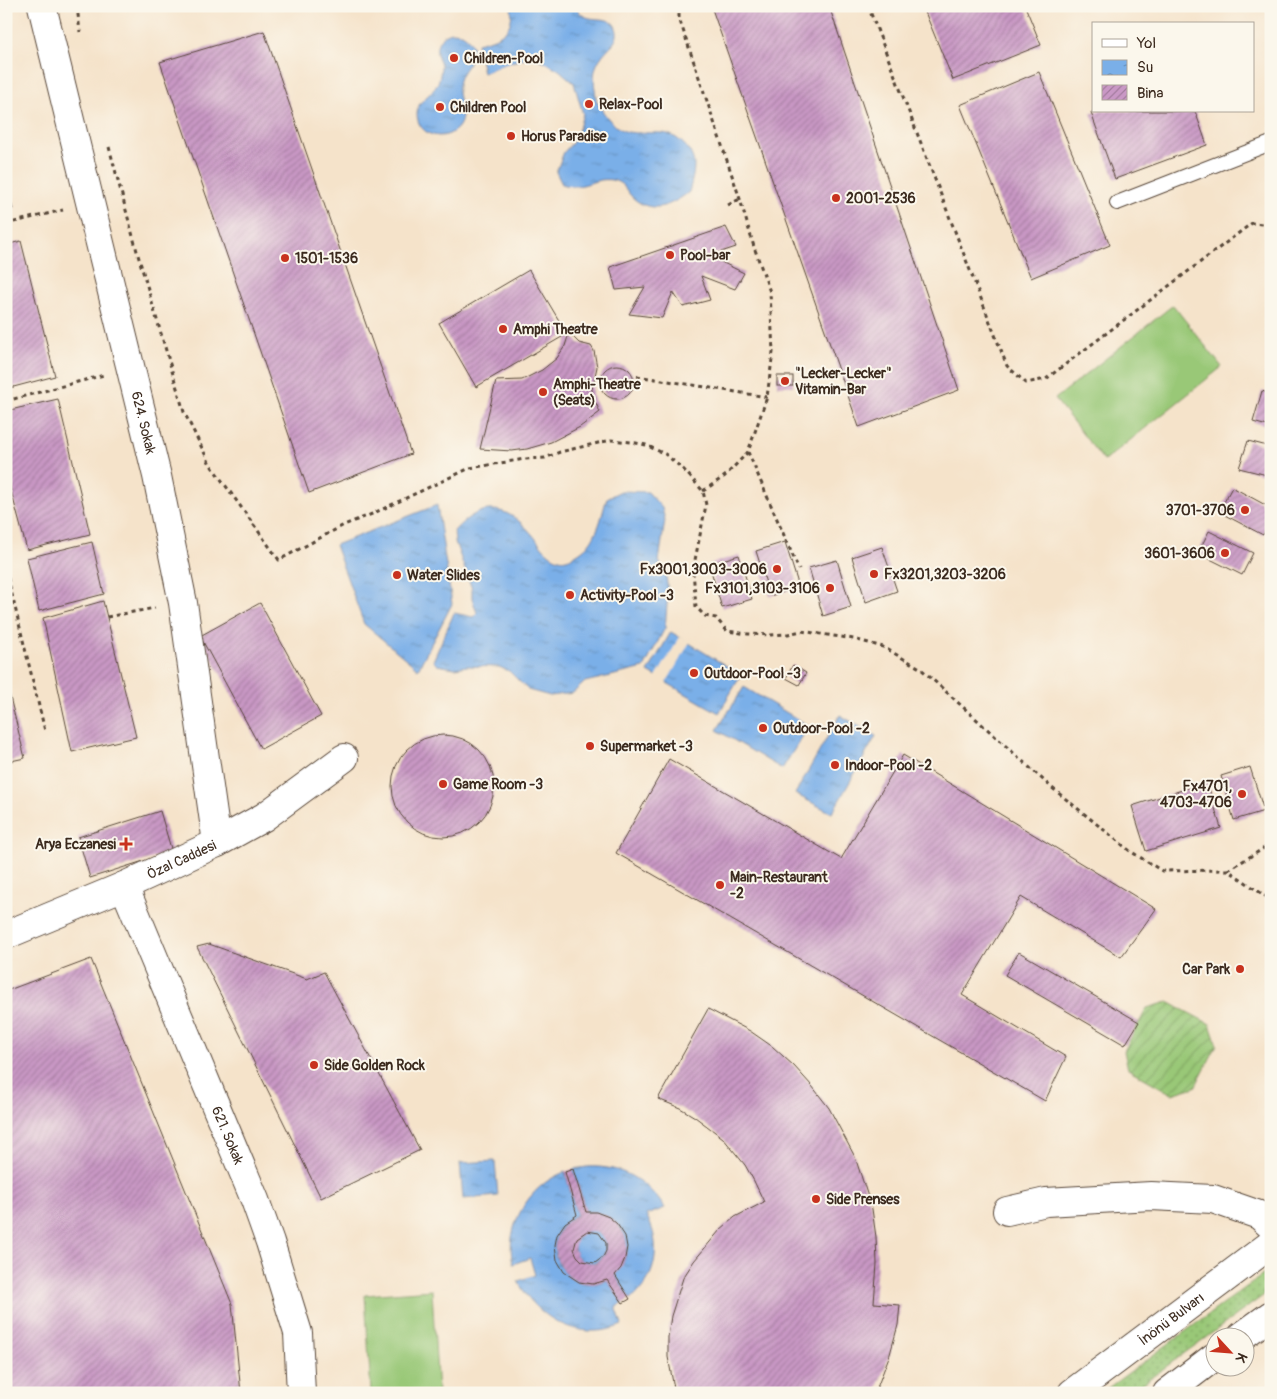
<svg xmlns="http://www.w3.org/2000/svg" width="1277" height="1399" viewBox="0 0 1277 1399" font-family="Pangolin,sans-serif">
<defs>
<pattern id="grass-dots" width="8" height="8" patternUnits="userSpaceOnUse" patternTransform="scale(1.25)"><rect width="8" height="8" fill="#99c877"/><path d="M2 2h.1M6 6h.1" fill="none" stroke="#7ea361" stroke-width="1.8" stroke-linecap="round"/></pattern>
<pattern id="garden-furrows" width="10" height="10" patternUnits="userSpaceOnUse" patternTransform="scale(1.25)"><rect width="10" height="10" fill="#99c877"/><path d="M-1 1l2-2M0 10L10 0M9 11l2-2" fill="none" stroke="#7ea361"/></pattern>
<pattern id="water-ripples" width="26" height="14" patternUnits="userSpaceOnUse" patternTransform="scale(1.25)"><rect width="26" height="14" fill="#7aafe8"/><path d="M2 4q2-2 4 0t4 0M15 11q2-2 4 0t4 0" fill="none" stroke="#658fbb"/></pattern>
<pattern id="building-hatch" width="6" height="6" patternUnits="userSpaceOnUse" patternTransform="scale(1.25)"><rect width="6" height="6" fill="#c998c5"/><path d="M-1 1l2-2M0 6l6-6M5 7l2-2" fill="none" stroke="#a47c9f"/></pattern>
</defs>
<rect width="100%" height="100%" fill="#fbf7ec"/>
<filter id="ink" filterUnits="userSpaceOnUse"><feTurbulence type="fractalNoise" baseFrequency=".02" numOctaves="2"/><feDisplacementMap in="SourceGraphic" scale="10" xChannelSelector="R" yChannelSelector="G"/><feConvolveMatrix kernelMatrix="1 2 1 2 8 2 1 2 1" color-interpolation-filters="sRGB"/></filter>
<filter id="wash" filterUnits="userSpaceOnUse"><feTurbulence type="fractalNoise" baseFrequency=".0096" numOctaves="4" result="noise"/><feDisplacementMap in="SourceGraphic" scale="20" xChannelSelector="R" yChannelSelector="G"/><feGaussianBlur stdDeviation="1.12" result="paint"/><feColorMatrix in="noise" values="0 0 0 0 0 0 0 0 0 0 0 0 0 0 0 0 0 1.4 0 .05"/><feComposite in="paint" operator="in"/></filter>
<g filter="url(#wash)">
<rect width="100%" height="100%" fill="#f5e3ca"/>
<!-- grass -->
<path fill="url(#grass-dots)" stroke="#6a794a" d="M1271,1269v21l-141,103h-29z"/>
<!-- garden -->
<path fill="url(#garden-furrows)" stroke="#6a794a" d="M1168,1002l42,22 7,21 -22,42 -23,7 -44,-25 -4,-18 23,-43z"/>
<!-- pitch -->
<g fill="#99c877" stroke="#6a794a">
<path d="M1173,305l49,62 -118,94 -49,-62z"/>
<path d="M432,1290l6,103h-67l-6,-98z"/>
</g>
<!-- water -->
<g fill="url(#water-ripples)" stroke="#5a6c83">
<path d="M511,6h65c8,22 34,5 40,22 5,13 -8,19 -14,28 -8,10 -9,21 -7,33 1,5 0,10 3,14 6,12 16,25 29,29 11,2 24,0 35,1 15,1 32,17 32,33 0,9 -3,18 -5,26 -18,14 -38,23 -57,5 -7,-8 -9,-15 -20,-17 -20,-3 -27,11 -50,4l-6,-12 8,-20 12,-13 7,-25 -9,-31 -15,-13 -15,-9 -15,-4 -28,8 -18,8 -6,-30c22,-5 38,-11 34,-37z"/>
<path d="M452,32c14,0 25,12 19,26 -4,11 -11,13 -13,27 -2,14 9,28 1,41 -13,18 -42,10 -42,-12 0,-14 13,-17 19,-28 4,-5 5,-16 5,-22 -8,-13 -5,-28 11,-32z"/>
<path d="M621,491l27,1 14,16 3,12 -6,41 7,14 2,18 -3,35 -21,40 -59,14 -12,11 -23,3 -22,-6 -19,-19 -10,-4 -32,-1 -12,2 -18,-3 -4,-4 21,-48 19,4 4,-4 -5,-15v-9l-17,-47 -1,-11c26,-29 51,-28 77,2 8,9 15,22 28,26 6,2 13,-2 18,-5 8,-5 14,-11 18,-20 6,-11 8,-24 12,-36z"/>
<path d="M437,505l15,99 -34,65 -54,-45 -29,-79z"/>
<path d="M671,632l70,43 -22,38 -71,-41z"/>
<path d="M744,687l65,39 -27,43 -65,-39z"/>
<path d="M840,715l36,21 -44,77 -37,-19z"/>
<path d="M495,1161l3,35 -35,3 -3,-36z"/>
<path d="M587,1167c34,-2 59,13 78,41l-19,7c16,27 12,65 -16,84l-15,-24c24,-28 8,-63 -29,-63l-13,-43z"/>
<path d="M565,1172l12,43c-44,21 -16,84 30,65l16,23 -7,4 6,18c-41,18 -85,-6 -104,-44l17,-6 -5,-17 -17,6c-9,-38 16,-79 52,-92z"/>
<circle cx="590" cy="1247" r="16"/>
</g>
<!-- pier -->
<path fill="#f5e3ca" d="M680,637l10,5 -25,43 -10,-6z"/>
<g id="blocks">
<!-- building -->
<g fill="url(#building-hatch)" fill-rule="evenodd">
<path d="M711,6h118l130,384 -100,37z"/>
<path d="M939,6h86l16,39 -88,35 -28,-68z"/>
<path d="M264,31l147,423 -102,39 -149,-431z"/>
<path d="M1039,72l71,173 -79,33 -71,-173z"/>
<path d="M1096,111h99l12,34 -92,34 -24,-66z"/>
<path d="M6,183l7,26 -7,1z"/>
<path d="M726,227l10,20 -27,9 35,17 -9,16 -34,-13 9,24 -27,7 -10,-15 -11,26 -33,-4 16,-27 -29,3 -6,-23z"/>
<path d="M21,241l34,135 -49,13v-144z"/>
<path d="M529,270l38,64 -91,53 -37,-64z"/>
<path d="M569,333l10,10 12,3 3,5 3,16 -5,22v6l8,17 -20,15 -29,15 -24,7 -15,2 -32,-2 16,-68 26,-1 20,-10 15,-12 8,-12z"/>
<circle cx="617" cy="382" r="17"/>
<rect x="777" y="376" width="16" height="10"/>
<path d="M1262,391l9,3v33l-18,-5z"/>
<path d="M58,399l32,135 -63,16 -21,-78v-61z"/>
<path d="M1248,441l23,6v29l-32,-8z"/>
<path d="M1232,487l39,21v12l-8,15 -44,-23z"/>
<path d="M1209,531l44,22 -11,22 -44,-22z"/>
<path d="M92,542l12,52 -65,17 -12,-53z"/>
<path d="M785,542l14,45 -29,9 -14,-45z"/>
<path d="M882,547l15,44 -31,11 -14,-45z"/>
<path d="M739,555l13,44 -30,9 -13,-44z"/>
<path d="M837,560l14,47 -28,9 -14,-48z"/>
<path d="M103,601l33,136 -64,15 -29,-134z"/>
<path d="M260,603l61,113 -60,33 -61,-113z"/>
<path d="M793,665l13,8 -7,12 -13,-7z"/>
<path d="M6,681l19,77 -19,4z"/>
<circle cx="443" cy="786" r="51"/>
<path d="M903,755l253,154 -35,48 -100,-60 -59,98 104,62 -21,44 -429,-248 53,-94 172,100z"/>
<path d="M1250,767l14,44 -30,9 -13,-44z"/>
<path d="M1207,782l14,46 -75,23 -14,-45z"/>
<path d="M160,811l12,41 -82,26 -12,-41z"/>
<path d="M209,944l98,35 17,-7 96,178 -99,48 -124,-251z"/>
<path d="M1019,952l120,70 -14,23 -120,-70z"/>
<path d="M91,959l141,345 9,89h-235v-402z"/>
<path d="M708,1009l42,22 23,16 21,19 18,20 17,22 26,49 17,52 4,28 1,27 -3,39 26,2 -2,20 -8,29 -15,39h-200l-7,-36v-20l3,-21 12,-38 11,-17 26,-31 15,-13 29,-15 -10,-21 -9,-16 -22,-27 -28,-21 -15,-9 -22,-9z"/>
<path d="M573,1169l13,43h10l13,5 8,7 8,12 2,11 -2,11 -4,10 -6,7 15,24 -7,4 -16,-23 -14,4 -14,-2 -15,-10 -7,-12 -2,-15 2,-10 8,-12 12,-8 -12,-43zM587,1231l12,2 7,10v8l-3,6 -8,6 -13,-2 -5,-5 -3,-7 3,-11z"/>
</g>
</g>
</g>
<g filter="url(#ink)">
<use href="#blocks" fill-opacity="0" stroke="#574638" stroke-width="1"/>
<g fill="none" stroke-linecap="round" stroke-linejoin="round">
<defs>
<path id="lane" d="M1117,203l154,-60"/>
<g id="street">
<path id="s1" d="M42,6l115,470 26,127 34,240"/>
<path id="s2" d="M124,886l131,314 15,42 28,91 3,60"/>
<path id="s3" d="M6,935l118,-49 93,-43 47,-26 80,-59"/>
<path d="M1007,1211l39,-9 105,-6 62,3 46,16 12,11"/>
</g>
<g id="secondary">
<path d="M1242,1336l29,-21"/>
<path id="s4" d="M1072,1393l199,-149"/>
<path d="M1167,1393l47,-36"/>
</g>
</defs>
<!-- lane casing -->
<use href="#lane" stroke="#574638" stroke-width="16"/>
<!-- street casing -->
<use href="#street" stroke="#574638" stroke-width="30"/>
<!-- secondary casing -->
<use href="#secondary" stroke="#574638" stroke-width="30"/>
<!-- path -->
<g stroke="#574638" stroke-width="3" stroke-dasharray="4 4" stroke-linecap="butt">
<path d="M77,6l3,26"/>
<path d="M679,6v12l61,181 14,48 16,45 3,60 -6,45 -19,55 51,118"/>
<path d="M868,6l139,360 19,17 20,-4 206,-156 19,2"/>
<path d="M109,147l29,108 46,157 26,52 69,96 65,-35 28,-11 98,-46 55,-9 20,-1 15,-6 51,-12 20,2 15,3 19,9 18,15 20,22 3,14 -13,65 3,37 9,9 11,2 11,13 21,3 23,1 17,-1 13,-3 53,8 29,8 37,21 131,119 79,64 32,20 66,-1 43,30"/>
<path d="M728,205l12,-6"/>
<path d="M6,224l57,-14"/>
<path d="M637,376l130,21"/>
<path d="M6,401l98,-26"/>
<path d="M703,491l22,-15 23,-24"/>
<path d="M6,570l39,161"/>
<path d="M107,617l48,-9"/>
<path d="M1228,870l43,-26"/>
</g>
<!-- lane -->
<use href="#lane" stroke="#fff" stroke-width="14"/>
<!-- street -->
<use href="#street" stroke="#fff" stroke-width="28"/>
<!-- secondary -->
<use href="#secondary" stroke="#fff" stroke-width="28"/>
</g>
</g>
<!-- markers -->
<g fill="#c8321e" stroke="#fbf7ec" stroke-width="2">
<circle cx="454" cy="58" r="5"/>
<circle cx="589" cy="104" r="5"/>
<circle cx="440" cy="107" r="5"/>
<circle cx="511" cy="136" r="5"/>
<circle cx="836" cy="198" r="5"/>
<circle cx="670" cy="255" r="5"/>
<circle cx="285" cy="258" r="5"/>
<circle cx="503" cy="329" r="5"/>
<circle cx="785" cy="381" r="5"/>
<circle cx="543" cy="392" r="5"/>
<circle cx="1245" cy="510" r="5"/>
<circle cx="1225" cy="553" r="5"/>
<circle cx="777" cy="569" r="5"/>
<circle cx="874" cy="574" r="5"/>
<circle cx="397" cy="575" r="5"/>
<circle cx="830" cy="588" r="5"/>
<circle cx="570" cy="595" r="5"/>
<circle cx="694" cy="673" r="5"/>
<circle cx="763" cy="728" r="5"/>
<circle cx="590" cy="746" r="5"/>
<circle cx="835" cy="765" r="5"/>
<circle cx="443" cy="784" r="5"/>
<circle cx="1242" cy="794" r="5"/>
<path d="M123.5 836.5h5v5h5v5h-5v5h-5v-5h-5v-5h5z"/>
<circle cx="720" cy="885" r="5"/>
<circle cx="1240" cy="969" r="5"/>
<circle cx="314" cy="1065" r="5"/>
<circle cx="816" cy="1199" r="5"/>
</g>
<g text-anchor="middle" stroke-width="4" stroke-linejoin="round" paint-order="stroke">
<!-- poi labels -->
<g font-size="14" font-weight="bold" fill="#3b2a1e" stroke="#fbf7ec" text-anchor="start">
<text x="464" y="63">Children-Pool</text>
<text x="599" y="109">Relax-Pool</text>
<text x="450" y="112">Children Pool</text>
<text x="521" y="141">Horus Paradise</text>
<text x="846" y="203">2001-2536</text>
<text x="680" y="260">Pool-bar</text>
<text x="295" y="263">1501-1536</text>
<text x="513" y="334">Amphi Theatre</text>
<text x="795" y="378">"Lecker-Lecker"<tspan x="795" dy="16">Vitamin-Bar</tspan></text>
<text x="553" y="389">Amphi-Theatre<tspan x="553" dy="16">(Seats)</tspan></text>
<text x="1235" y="515" text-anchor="end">3701-3706</text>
<text x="1215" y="558" text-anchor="end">3601-3606</text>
<text x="767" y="574" text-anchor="end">Fx3001,3003-3006</text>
<text x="884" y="579">Fx3201,3203-3206</text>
<text x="407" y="580">Water Slides</text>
<text x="820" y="593" text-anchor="end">Fx3101,3103-3106</text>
<text x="580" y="600">Activity-Pool -3</text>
<text x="704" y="678">Outdoor-Pool -3</text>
<text x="773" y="733">Outdoor-Pool -2</text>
<text x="600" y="751">Supermarket -3</text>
<text x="845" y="770">Indoor-Pool -2</text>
<text x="453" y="789">Game Room -3</text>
<text x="1232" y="791" text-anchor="end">Fx4701,<tspan x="1232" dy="16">4703-4706</tspan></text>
<text x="116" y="849" text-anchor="end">Arya Eczanesi</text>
<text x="730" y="882">Main-Restaurant<tspan x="730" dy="16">-2</tspan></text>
<text x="1230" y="974" text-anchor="end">Car Park</text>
<text x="324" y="1070">Side Golden Rock</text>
<text x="826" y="1204">Side Prenses</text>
</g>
<!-- street labels -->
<g font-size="14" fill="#3b2a1e" stroke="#fbf7ec">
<text dy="5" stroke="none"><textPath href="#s1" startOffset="429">624. Sokak</textPath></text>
<text dy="5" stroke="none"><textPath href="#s3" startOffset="191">Özal Caddesi</textPath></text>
<text dy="5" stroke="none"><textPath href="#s2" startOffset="270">621. Sokak</textPath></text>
<text dy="5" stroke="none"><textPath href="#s4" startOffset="124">İnönü Bulvarı</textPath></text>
</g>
</g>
<!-- margin -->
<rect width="1277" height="1399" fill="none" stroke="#fbf7ec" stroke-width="25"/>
<!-- legend -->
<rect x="1092" y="22" width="162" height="90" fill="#fbf7ec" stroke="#aea59a"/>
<rect x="1102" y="39" width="25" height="8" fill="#ffffff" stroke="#aea59a"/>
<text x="1137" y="48" font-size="15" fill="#3b2a1e">Yol</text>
<rect x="1102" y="60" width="25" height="15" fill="url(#water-ripples)" stroke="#aea59a"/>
<text x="1137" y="72" font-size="15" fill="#3b2a1e">Su</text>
<rect x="1102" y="85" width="25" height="15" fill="url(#building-hatch)" stroke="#aea59a"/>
<text x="1137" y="98" font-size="15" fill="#3b2a1e">Bina</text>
<!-- north arrow -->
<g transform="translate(1230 1352) rotate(116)"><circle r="24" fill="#fbf7ec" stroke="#aea59a"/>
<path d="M0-4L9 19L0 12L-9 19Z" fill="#c8321e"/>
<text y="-8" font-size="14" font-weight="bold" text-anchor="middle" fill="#3b2a1e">K</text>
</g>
</svg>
